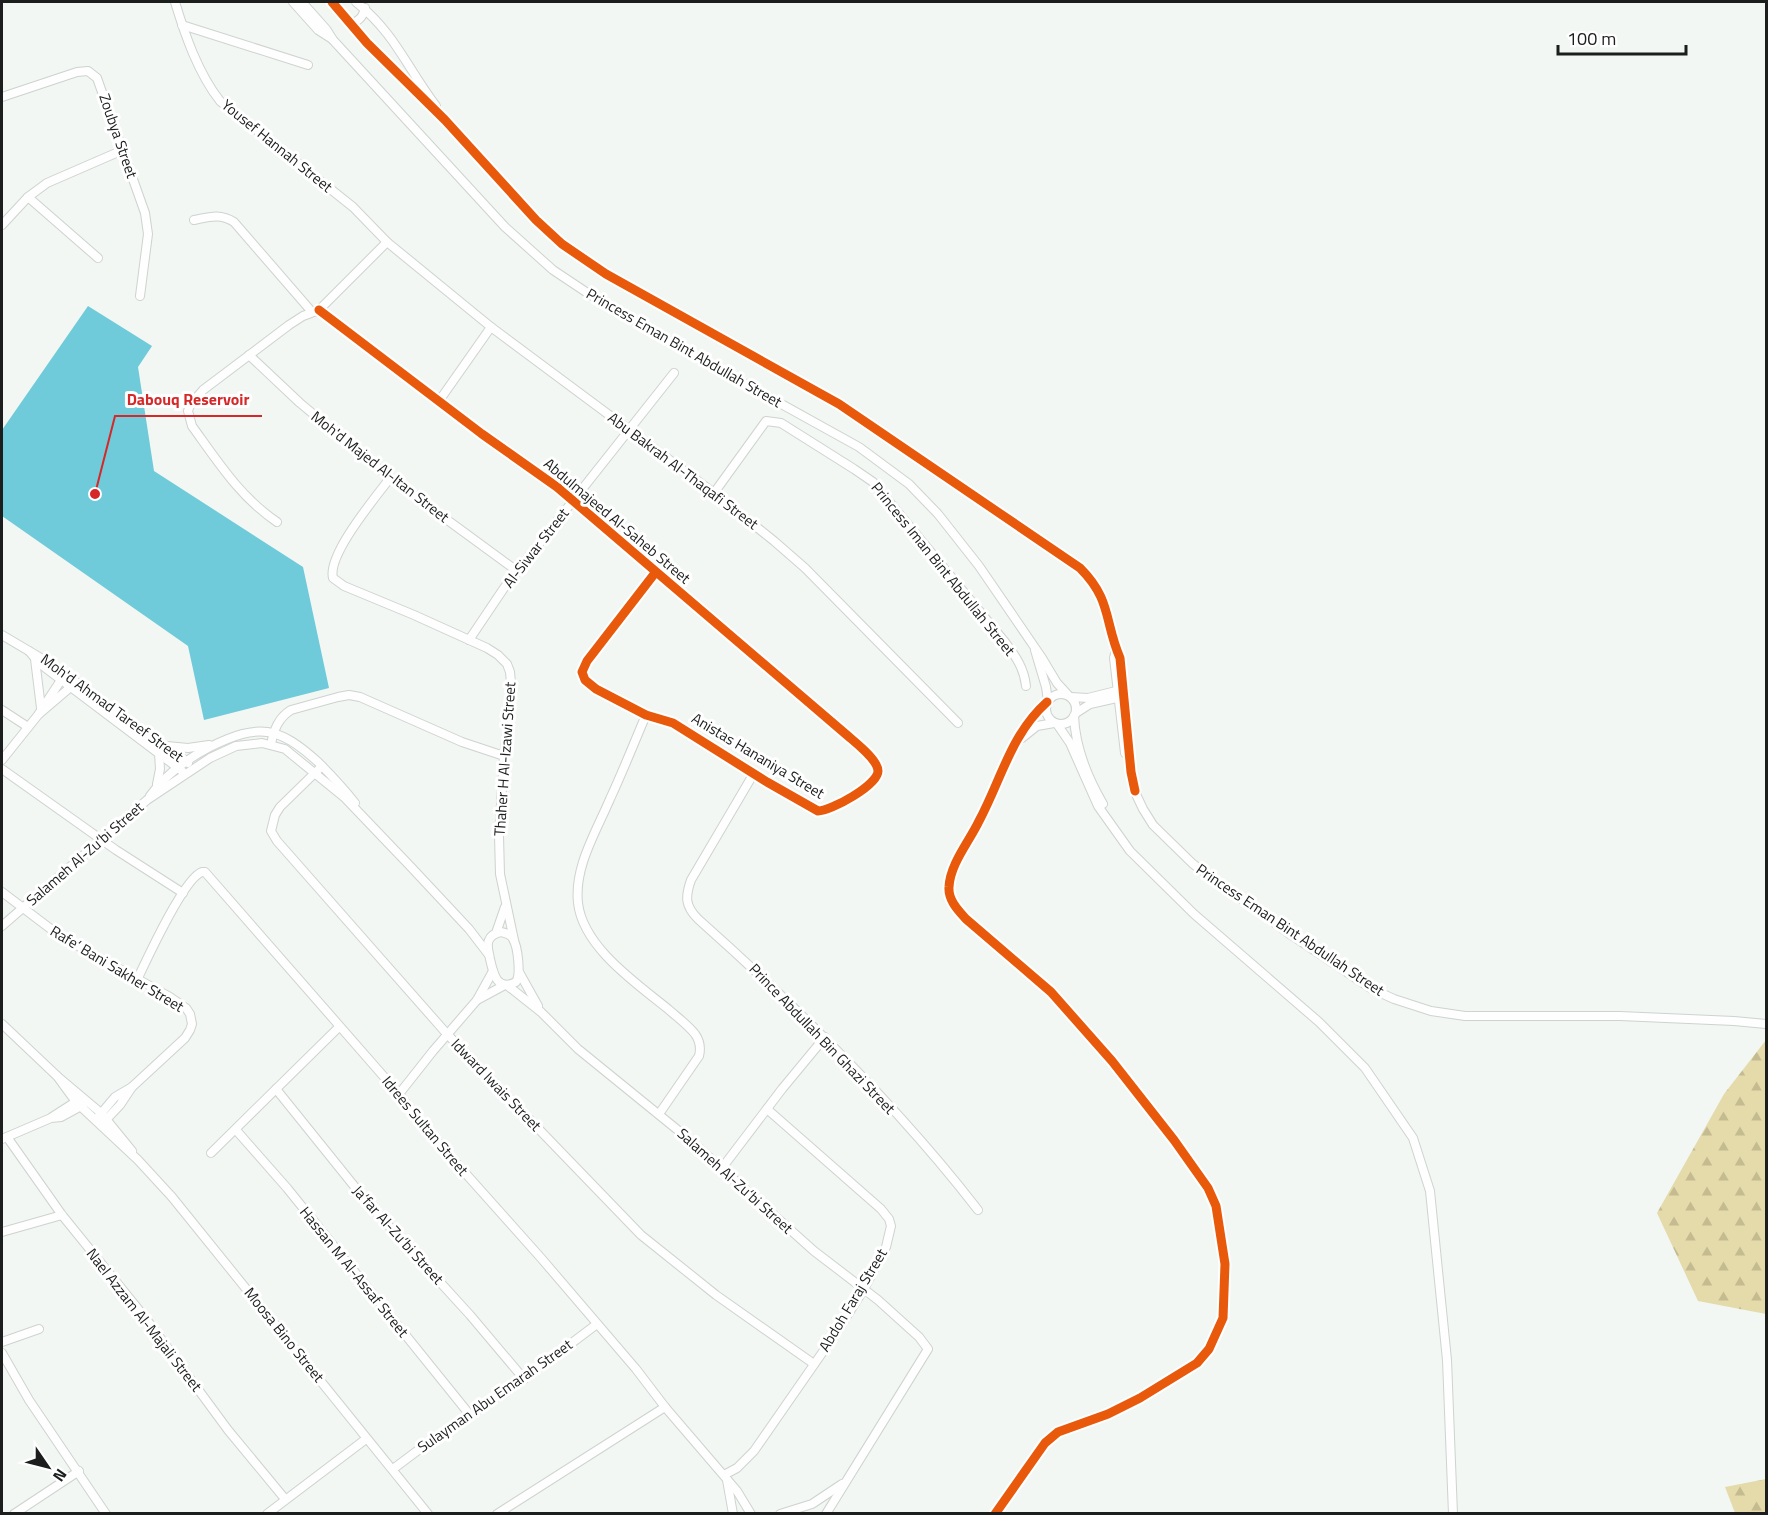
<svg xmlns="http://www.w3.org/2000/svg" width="1768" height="1515" viewBox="0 0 1768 1515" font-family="'Titillium Web',sans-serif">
<defs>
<pattern id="forest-firs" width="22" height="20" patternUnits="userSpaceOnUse" patternTransform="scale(1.5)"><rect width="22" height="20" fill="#e5daa9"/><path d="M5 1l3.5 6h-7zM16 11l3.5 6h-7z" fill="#c4bb91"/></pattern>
</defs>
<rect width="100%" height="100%" fill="#f2f7f3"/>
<!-- forest -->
<g fill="url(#forest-firs)">
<path d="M1766,1040v274l-68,-13 -41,-88 67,-119z"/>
<path d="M1766,1479v34h-31l-10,-26z"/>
</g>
<!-- water -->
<path fill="#6fcada" d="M88,306l64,40 -14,21 16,104 149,96 26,121 -125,32 -16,-74 -186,-130v-86z"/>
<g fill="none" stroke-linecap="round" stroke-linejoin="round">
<defs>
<g id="minor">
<path d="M175,2c10,33 23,71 45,99l133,106 34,35 104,85 223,166 60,48 31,27 153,155"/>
<path d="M293,2l25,28 14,9"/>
<path d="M302,2l24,27 7,11 172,187 48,43 36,24 102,60 168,93 50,37 29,30 41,52 63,92 15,25 11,12"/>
<path d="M332,2l35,41 78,77 91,100 26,24 44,30 233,130 241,164c32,32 24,53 40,90l11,114 4,19"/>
<path d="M356,2c39,31 51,66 80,104"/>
<path d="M350,23c9,-1 13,-6 15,-15"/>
<path d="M182,25l126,40"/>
<path d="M2,97l75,-25 11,-1 9,7 48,135 3,21 -8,62"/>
<path d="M28,197l70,61"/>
<path d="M194,220c15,-3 26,-7 40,2l78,90"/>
<path d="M2,225l26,-28 19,-14 76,-33"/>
<path d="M319,310l163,124 75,53 291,249c8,7 30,24 30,35 0,14 -47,40 -60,40l-51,-29 -94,-59 -27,-8 -50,-26 -11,-9 -3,-8 5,-11 68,-88"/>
<path d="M249,355l51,48 90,75 127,93"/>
<path d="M439,401l52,-74"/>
<path d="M390,478c-15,20 -63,77 -57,100l11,8 70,29 73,33 11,7 9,9 3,8 2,21 -8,63 -5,80 1,38 14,66"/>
<path d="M714,493l52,-72 15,2 73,46 19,13 132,160c11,15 19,26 21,44"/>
<path d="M277,522c-37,-25 -59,-60 -85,-96l-4,-15 2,-6 13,-15 86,-65 14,-9 16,-6 68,-68"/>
<path d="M2,635l54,32 93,70 23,13 16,13"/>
<path d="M469,640l35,-52 170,-215"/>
<path d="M1035,650l11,37 2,14"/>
<path d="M1116,650l-2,8 11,95"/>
<path d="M29,651l10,12 143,108"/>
<path d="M35,659l6,49"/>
<circle cx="1061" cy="709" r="15"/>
<path d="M1071,697l17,1 32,-8"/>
<path d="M2,710l26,17"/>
<path d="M1076,713l14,-9 31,-7"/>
<path d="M39,714l34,-29"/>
<path d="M646,715c-12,28 -23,56 -36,84 -14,33 -36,68 -32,104 5,44 58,80 90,106 9,8 20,16 27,25 5,7 6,14 4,22l-40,58"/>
<path d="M1074,716c1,30 14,62 29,88"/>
<path d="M1057,724l13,19 28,63 32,45 64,63 125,108 46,46 48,70 17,53 17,169 6,154"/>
<path d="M1022,738l15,-12 17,-3"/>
<path d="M271,744c3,-14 7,-26 20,-34l47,-13 11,-2 11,2 102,45 42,14"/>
<path d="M167,746l21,2 21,-3"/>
<path d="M2,760l36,-45 25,-38"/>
<path d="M322,766l-42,41 -5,8 -4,16 6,10 170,193 194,201 75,60 98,69"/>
<path d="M2,769l114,81 67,43"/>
<path d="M754,773l-63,107c-6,17 -6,26 7,39 100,89 198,185 280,291"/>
<path d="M157,784l3,-15 -1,-16"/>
<path d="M1133,788l10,21 10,16 40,39 94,68 85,57 22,10 37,12 34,5h155l114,5 32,3"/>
<path d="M150,796c15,-21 37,-37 60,-49 49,-24 68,-21 108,15 13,13 26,27 37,41"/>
<path d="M2,892l58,44 110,61 16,11 4,6 2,10 -2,6 -5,8 -53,49 -12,18 -19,20"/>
<path d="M2,926l145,-126 63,-42 26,-12 26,-3 23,6 60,49 66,69 58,62 20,26"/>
<path d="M501,932c5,1 10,2 12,7 5,8 8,36 3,43 -19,10 -23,-9 -26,-23 -1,-6 -4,-14 -1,-19 2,-5 7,-7 12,-8z"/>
<path d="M496,933l9,-26"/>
<path d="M519,972l19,34"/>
<path d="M137,980c10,-21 47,-102 65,-108h3l194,222 26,34 116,130 95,111 29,38 72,84 14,23"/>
<path d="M508,986l33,26 37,37 112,91 124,111 64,49 41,37 9,12 -102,165"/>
<path d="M477,1000l26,-14"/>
<path d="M2,1024l55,52 44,37 31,38"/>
<path d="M57,1076l19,26 62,58 34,37 256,317"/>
<path d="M276,1089l91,113 103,113 54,64"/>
<path d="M399,1094l34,-43 44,-51 16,-29"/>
<path d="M52,1117l28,-18"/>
<path d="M98,1117l17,-20 17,-10"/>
<path d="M236,1130l51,58 183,227"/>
<path d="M7,1137l55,78 85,105 81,110 57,69"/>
<path d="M2,1139l49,-21 10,-1 22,-12"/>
<path d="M211,1153l128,-126"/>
<path d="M722,1168l60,-79 43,-52"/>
<path d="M2,1232l60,-17"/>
<path d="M2,1342l37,-13"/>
<path d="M2,1353l27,47 77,114"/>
<path d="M393,1469l28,-21 103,-69 73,-55"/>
<path d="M724,1475l13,-7 17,-17 84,-121 26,-41 22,-42 5,-21 -2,-7 -8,-10 -114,-100"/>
<path d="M727,1480l6,34"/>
<path d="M14,1514l65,-43"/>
<path d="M267,1514l99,-75"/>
<path d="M497,1514l168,-107"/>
<path d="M780,1514l32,-10 30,-20"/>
<path d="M995,1514l50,-71 13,-11 50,-18 32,-16 57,-35 12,-14 14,-31 2,-54 -9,-58 -8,-18 -34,-48 -62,-79 -61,-69 -85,-73c-8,-9 -18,-19 -17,-32 1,-23 20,-45 30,-66 22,-41 32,-87 68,-119"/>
</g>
</defs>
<!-- minor casing -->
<use href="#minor" stroke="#ced3cf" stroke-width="10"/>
<!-- minor -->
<use href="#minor" stroke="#fdfefd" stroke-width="8"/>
<defs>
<g id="cycleway">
<path d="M332,2l35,41 78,77 91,100 26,24 44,30 233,130 241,164c32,32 24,53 40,90l11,114 4,19"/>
<path d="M319,310l163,124 75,53 291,249c8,7 30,24 30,35 0,14 -47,40 -60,40l-51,-29 -94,-59 -27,-8 -50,-26 -11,-9 -3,-8 5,-11 68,-88"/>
<path d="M995,1514l50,-71 13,-11 50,-18 32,-16 57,-35 12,-14 14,-31 2,-54 -9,-58 -8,-18 -34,-48 -62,-79 -61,-69 -85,-73c-8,-9 -18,-19 -17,-32 1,-23 20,-45 30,-66 22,-41 32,-87 68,-119"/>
</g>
</defs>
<!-- cycleway casing -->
<use href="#cycleway" stroke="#fff" stroke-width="13"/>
<!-- cycleway -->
<use href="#cycleway" stroke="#e8590c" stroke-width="9"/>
</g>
<g text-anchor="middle" stroke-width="6" stroke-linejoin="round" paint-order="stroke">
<!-- street labels -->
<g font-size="15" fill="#1b1e1c" stroke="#fff">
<text transform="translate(118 136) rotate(71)" y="5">Zoubya Street</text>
<text transform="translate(277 146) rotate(39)" y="5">Yousef Hannah Street</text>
<text transform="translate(684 348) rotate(30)" y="5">Princess Eman Bint Abdullah Street</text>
<text transform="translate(380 467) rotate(38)" y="5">Moh'd Majed Al-Itan Street</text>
<text transform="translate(683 471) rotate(37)" y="5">Abu Bakrah Al-Thaqafi Street</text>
<text transform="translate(617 521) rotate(40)" y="5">Abdulmajeed Al-Saheb Street</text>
<text transform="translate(536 548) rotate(-52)" y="5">Al-Siwar Street</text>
<text transform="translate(943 569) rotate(51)" y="5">Princess Iman Bint Abdullah Street</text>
<text transform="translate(112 708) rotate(36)" y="5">Moh'd Ahmad Tareef Street</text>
<text transform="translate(758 756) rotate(31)" y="5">Anistas Hananiya Street</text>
<text transform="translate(505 759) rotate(-86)" y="5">Thaher H Al-Izawi Street</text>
<text transform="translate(85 854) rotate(-41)" y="5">Salameh Al-Zu‘bi Street</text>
<text transform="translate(1290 930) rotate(34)" y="5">Princess Eman Bint Abdullah Street</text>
<text transform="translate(117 969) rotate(31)" y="5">Rafe‘ Bani Sakher Street</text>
<text transform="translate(822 1039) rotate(46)" y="5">Prince Abdullah Bin Ghazi Street</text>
<text transform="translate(496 1085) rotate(46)" y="5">Idward Iwais Street</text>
<text transform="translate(425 1126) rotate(50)" y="5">Idrees Sultan Street</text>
<text transform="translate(735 1181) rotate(42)" y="5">Salameh Al-Zu‘bi Street</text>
<text transform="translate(398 1235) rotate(48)" y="5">Ja‘far Al-Zu‘bi Street</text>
<text transform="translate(354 1272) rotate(51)" y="5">Hassan M Al-Assaf Street</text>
<text transform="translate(853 1300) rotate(-59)" y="5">Abdoh Faraj Street</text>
<text transform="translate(144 1320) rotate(52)" y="5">Nael Azzam Al-Majali Street</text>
<text transform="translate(284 1335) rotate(51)" y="5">Moosa Bino Street</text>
<text transform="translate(495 1396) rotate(-35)" y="5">Sulayman Abu Emarah Street</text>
</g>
</g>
<!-- callouts -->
<path fill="none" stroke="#d62828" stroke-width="2" d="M95 494L115 416H262"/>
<circle fill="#d62828" stroke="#fff" stroke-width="2" cx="95" cy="494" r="6"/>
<g font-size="16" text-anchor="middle" font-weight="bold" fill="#d62828" stroke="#fff" stroke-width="6" stroke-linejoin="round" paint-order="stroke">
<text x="188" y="405">Dabouq Reservoir</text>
</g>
<!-- border -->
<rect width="1768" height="1515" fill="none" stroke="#1b1e1c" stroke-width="6"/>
<!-- north arrow -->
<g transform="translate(48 1467) rotate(125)" stroke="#ffffff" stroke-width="4.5" paint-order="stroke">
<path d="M0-4.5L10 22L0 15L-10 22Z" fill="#1b1e1c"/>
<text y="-9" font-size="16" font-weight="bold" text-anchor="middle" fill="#1b1e1c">N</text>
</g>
<!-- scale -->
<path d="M1558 45v9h128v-9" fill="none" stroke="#1b1e1c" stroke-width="3"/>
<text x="1567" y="45" font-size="18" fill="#1b1e1c" stroke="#ffffff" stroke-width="4.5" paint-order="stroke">100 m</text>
</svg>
